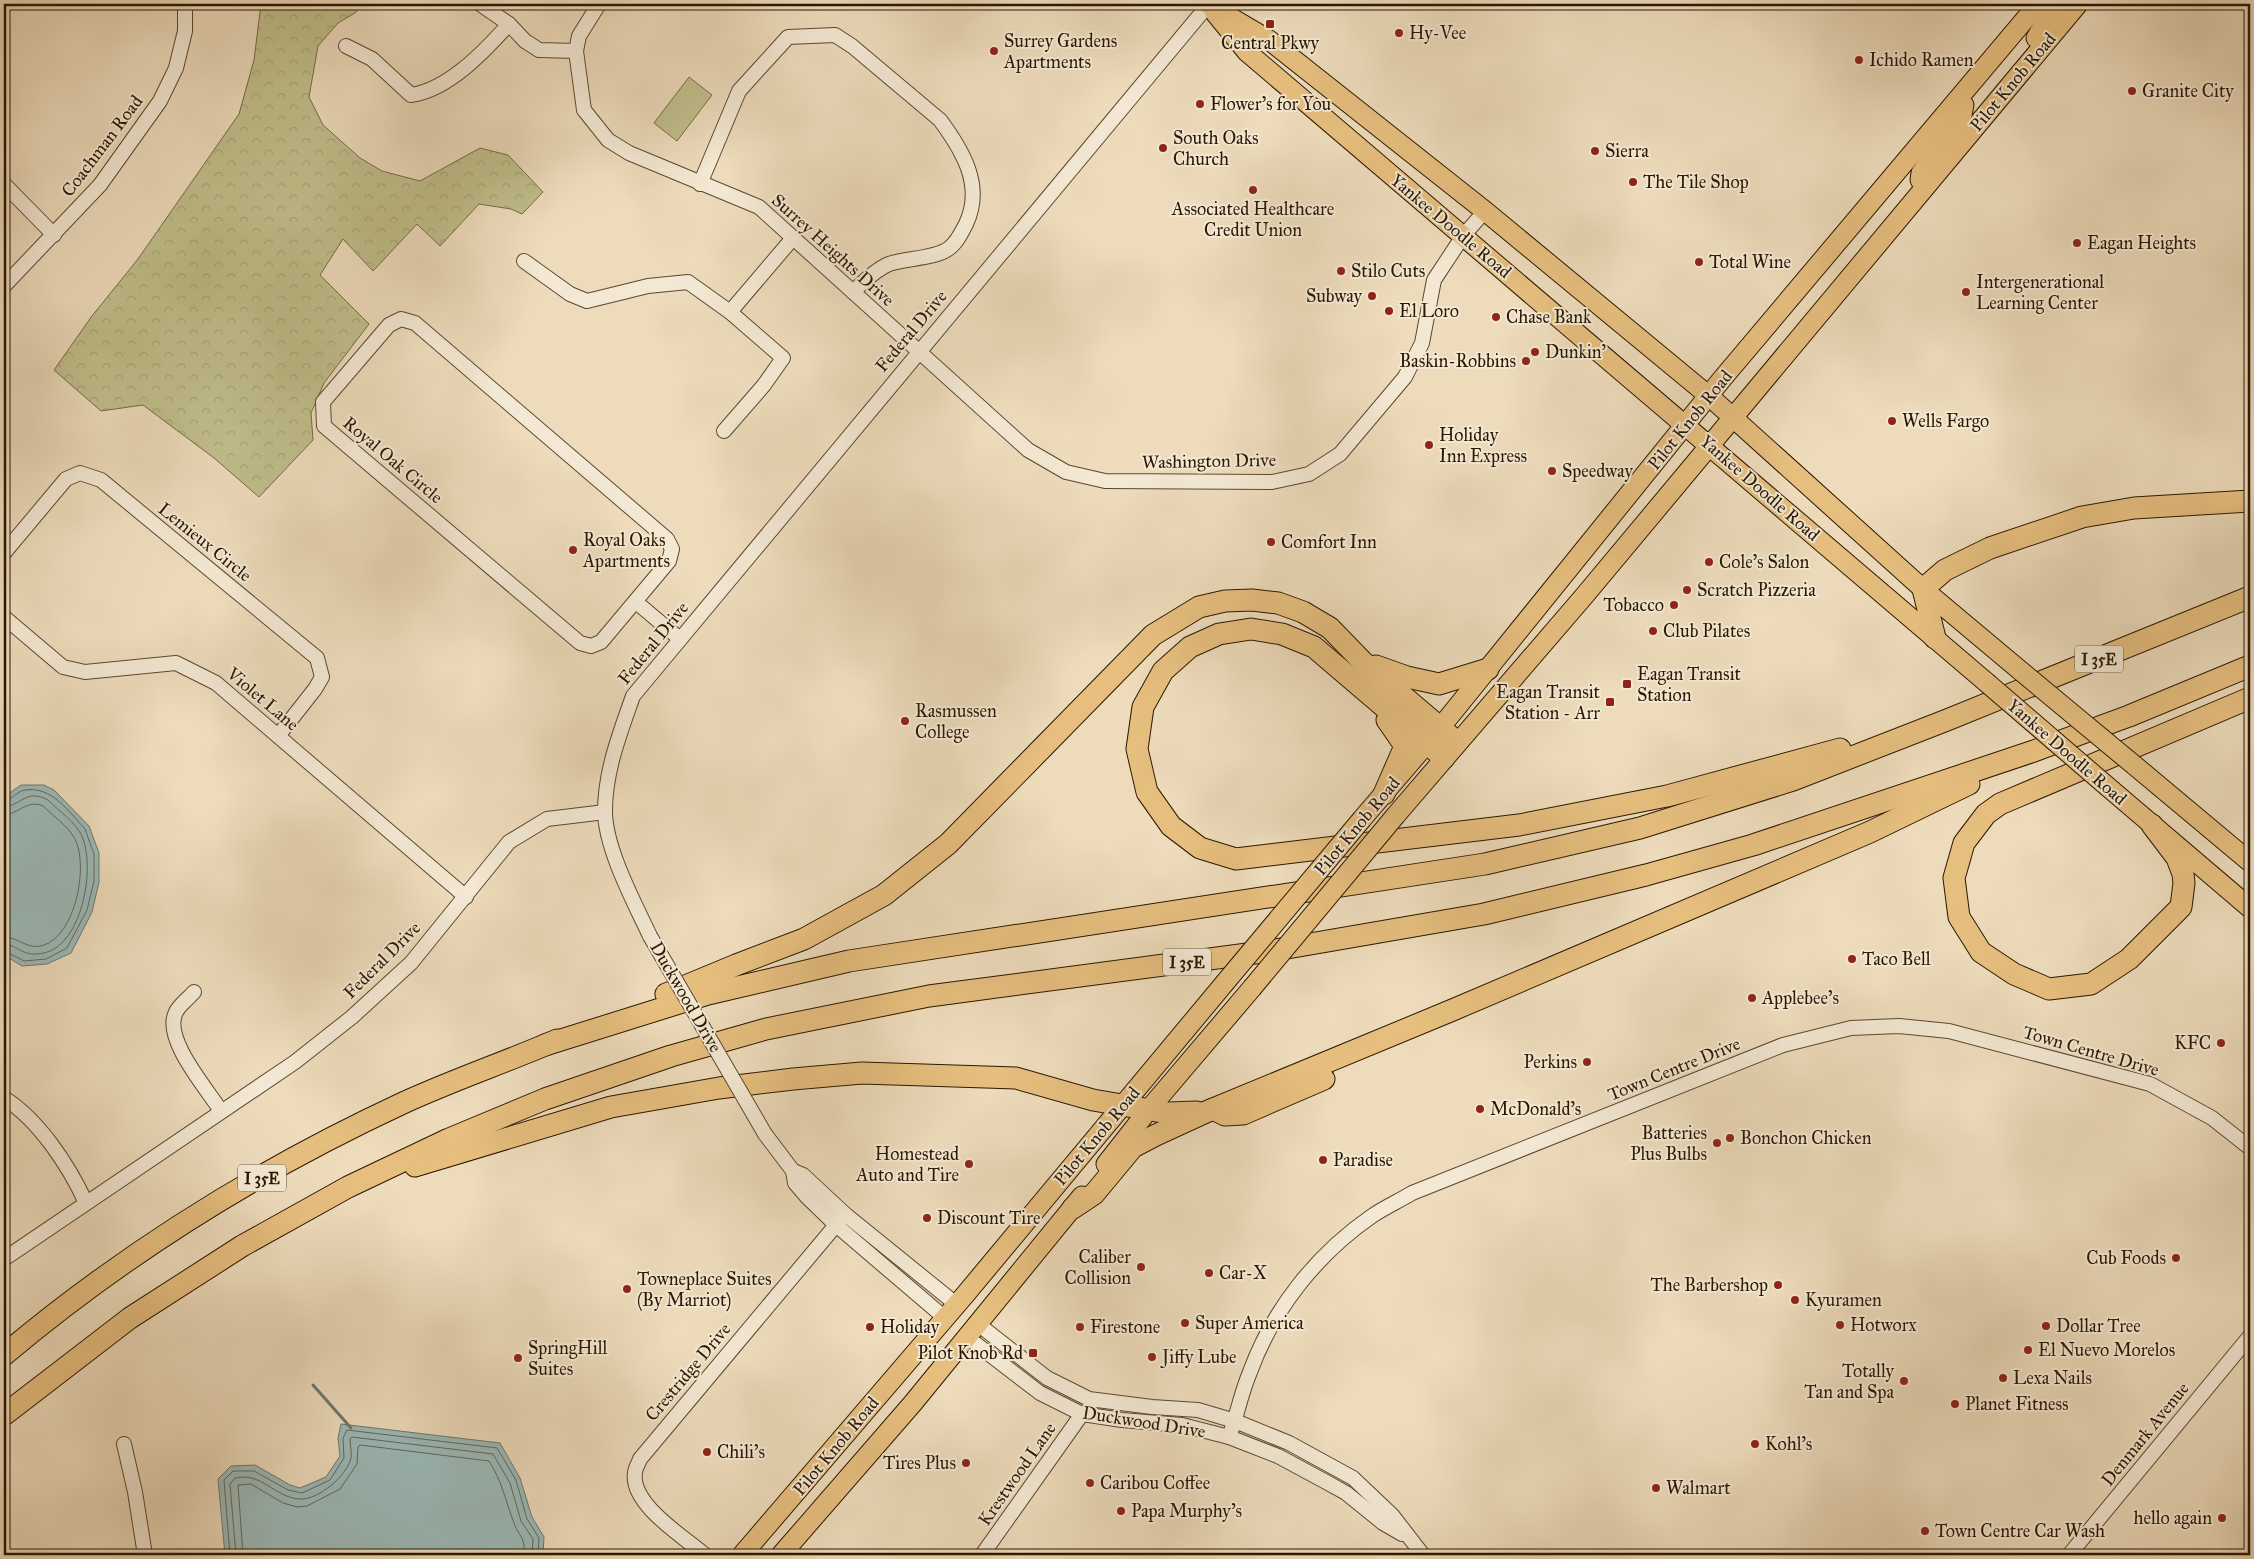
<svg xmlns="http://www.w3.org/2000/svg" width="2254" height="1559" viewBox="0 0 2254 1559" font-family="'IM FELL Great Primer',serif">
<defs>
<pattern id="forest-crowns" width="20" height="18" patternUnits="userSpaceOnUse" patternTransform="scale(1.25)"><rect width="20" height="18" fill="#c0be8b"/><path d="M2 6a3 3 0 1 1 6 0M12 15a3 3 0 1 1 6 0" fill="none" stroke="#a5a376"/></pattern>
</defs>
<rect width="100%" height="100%" fill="#eddbbb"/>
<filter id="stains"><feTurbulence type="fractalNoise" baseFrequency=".004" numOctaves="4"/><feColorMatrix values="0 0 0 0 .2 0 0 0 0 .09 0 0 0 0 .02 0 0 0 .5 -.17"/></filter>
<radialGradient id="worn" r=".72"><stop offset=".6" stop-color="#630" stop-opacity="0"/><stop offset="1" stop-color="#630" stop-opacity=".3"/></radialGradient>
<!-- grass -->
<path fill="#c0be8b" stroke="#756a46" d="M689,77l23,18 -35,46 -23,-18z"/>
<!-- forest -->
<path fill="url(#forest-crowns)" stroke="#756a46" d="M261,4h102l-8,9 -17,10 -20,23 -9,51 14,28 37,33 22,13 38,10 60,-33 28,7 35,37 -21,22 -11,-5 -32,-5 -39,42 -23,-22 -44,47 -30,-32 -23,36 49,49 -45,59 -13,30 2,27 -54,57 -45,-39 -71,-53 -42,6 -47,-41 38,-54 46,-57 101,-145 15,-54z"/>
<!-- water -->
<g fill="#9bb9b7" stroke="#6e786e">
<path d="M21,785h23l10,5 35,36 10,27v29l-7,30 -21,41 -24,11 -25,2 -18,-11v-158z"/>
<path d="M341,1424l159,19 20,35 12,39 12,20 -1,18h-318l-7,-76 13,-13 24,-1 35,20 10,3 26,-11 14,-21 -2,-18z"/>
</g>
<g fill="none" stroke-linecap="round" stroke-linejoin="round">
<!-- shore -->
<g stroke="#62685c" stroke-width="1">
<path d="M4,801c8,-1 13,-10 21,-11 27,-4 43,21 60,39l9,25v27l-7,29 -20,38 -21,11 -22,2 -20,-10"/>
<path d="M4,807c17,-1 22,-19 44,-7 10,10 28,23 34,36 14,32 0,109 -38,117 -22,5 -25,-8 -40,-9"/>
<path d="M4,815c15,-1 23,-16 39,-9 10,10 26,21 32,33 14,28 0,96 -31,106 -16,6 -25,-8 -40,-8"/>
<path d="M230,1555l-6,-75 9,-9h21l34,19 14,3 28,-13 14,-22 -1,-20 4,-8 150,18 19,32 11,39 12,19 -1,17"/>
<path d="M236,1555l-6,-71 5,-6c27,-6 39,19 64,21 18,2 48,-23 52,-41 1,-5 -1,-13 -1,-19l2,-2 141,17 17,29 11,38 12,18 -1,16"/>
<path d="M243,1555l-5,-70 13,-1 32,19 14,4 10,-1 33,-17 17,-25 1,-17 2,-2 129,16c14,22 16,39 25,62 6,16 11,12 10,32"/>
</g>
<!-- stream -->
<path stroke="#6e786e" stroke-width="3" d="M313,1385l38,43"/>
<defs>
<g id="minor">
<path d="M480,4l29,20 16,17 14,9 37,1"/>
<path d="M599,4l-20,32 -3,15 8,59 24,30 21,13 130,54 269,243 38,22 39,9 167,1 37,-8 31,-20 65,-77 17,-34 12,-63 29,-44 22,-25"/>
<path d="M346,46l26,13 39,36c37,-5 74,-44 98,-71"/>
<path d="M4,184l50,51"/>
<path d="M700,184l39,-93 49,-54 47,-2 17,11 88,74c23,31 44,66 26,104 -4,8 -10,20 -18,25 -14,10 -43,9 -59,15 -12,5 -27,19 -36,28"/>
<path d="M524,261l46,33 17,7 61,-15 40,-4 42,30 53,46 -19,27 -40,46"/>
<path d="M4,286l96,-101 60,-84 16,-33 9,-37v-27"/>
<path d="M730,312l63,-74"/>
<path d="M401,319l14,4 252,216 5,10 -3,12 -68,81 -10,4 -11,-3 -256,-217 -1,-24 66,-77z"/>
<path d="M4,553l62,-74 14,-6 21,7 216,178 5,19 -7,12 -37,47"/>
<path d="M636,602l44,37"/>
<path d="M4,617l59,50 22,5 91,-9 40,20 250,214"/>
<path d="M650,936c-16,-34 -45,-88 -45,-125 0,-40 15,-78 28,-115l576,-692"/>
<path d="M194,992c-5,6 -15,13 -18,20 -14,26 31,77 45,99"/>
<path d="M4,1098c35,22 65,68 82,105"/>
<path d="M765,1134l28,37 2,12 12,14 29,28 109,93"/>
<path d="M793,1171l10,4 43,40 110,89"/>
<path d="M4,1259l291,-197 57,-45 59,-54 98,-121 38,-23 58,-7"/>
<path d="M978,1324l69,54 42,21 63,8 46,3 37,11 54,22 64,35 39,37 31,40"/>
<path d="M967,1337l73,56 42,21 40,6 60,5 47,12 49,19 50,27 18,10 37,30 19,11"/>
<path d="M1229,1437c8,-21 12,-44 21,-65 23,-63 67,-118 122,-156 13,-9 27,-15 40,-23l371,-148 68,-17 48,-2 50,5 201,53 62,34 38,30"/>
<path d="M124,1444l11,48 10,63"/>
<path d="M705,1555c-21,-18 -75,-51 -70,-82 0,-5 4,-10 5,-14l201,-240"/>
<path d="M982,1555l100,-141"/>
<path d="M2069,1555l181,-219"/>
</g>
<g id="major">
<path d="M1208,4l61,36 216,171 224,185 214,193 99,83"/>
<path d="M1215,13l32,39 739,630"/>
<path d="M2036,38l20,-34"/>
<path d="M1925,187l-5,-7 1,-7 41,-58 2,-10"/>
<path d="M2134,765l116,97"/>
<path d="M2108,787l142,121"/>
<path d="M1396,815l189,-220 493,-591"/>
<path d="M1362,819l78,-91 282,-349 316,-375"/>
<path d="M1106,1164l44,-56 102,-120"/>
<path d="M742,1555l222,-259 264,-317"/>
<path d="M781,1555l132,-152 169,-207"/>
</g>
<g id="highway">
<path d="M1935,638l-12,-49 22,-19 45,-22 92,-31 52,-9 116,-7"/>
<path d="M1376,666l31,11 32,7 49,-15"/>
<path d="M1444,758l-130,-111 -32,-13 -31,-5 -32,5 -29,13 -27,24 -20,36 -6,42 10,43 24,34 29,22 36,11 283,-34 148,-29 173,-47"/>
<path d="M1384,794l21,-48 -18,-26"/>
<path d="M2152,825l25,33 6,16 1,9 -3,24 -52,52 -38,25 -42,5 -35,-15 -33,-22 -22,-35 -5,-39 10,-35 22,-29 14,-10 250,-106"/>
<path d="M666,994l70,-29 68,-26 80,-44 64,-51 205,-209 46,-28 26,-6 27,-1 26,3 25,9 27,16 33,34 94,80"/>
<path d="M545,1045l163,-51 141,-33 636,-97 155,-36 153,-48 154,-60 303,-123"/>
<path d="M1213,1109l12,6 18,-1 81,-35"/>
<path d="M415,1166l196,-59 108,-19 74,-9 69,-6 154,5 77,22 75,13 29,-1"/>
<path d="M1073,1208l21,-14 39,-47 23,-12 50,-23 249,-103 415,-177 99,-48"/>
<path d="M4,1355c120,-101 257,-186 399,-252 50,-23 103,-41 154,-63"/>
<path d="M4,1415l126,-97 112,-72 106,-59 101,-48 96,-40 126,-43 95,-27 163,-33 341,-45 214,-37 162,-39 107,-30 281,-94 95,-35 121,-50"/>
</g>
</defs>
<!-- minor casing -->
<use href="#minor" stroke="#5b482f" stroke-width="16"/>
<!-- major casing -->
<use href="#major" stroke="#2a1700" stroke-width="21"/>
<!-- highway casing -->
<use href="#highway" stroke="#2a1700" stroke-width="23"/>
<!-- minor -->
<use href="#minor" stroke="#f3e8d3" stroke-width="14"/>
<!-- major -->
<use href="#major" stroke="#e6be7e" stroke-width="19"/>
<!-- highway -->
<use href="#highway" stroke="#e6be7e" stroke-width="21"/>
<defs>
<path id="minor-bridge" d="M650,936l115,198"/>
<g id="major-bridge">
<path d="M2022,672l112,93"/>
<path d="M1986,682l122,105"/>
<path d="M1228,979l134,-160"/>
<path d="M1252,988l144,-173"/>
</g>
</defs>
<!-- minor-bridge casing -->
<use href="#minor-bridge" stroke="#5b482f" stroke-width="16" stroke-linecap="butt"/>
<!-- major-bridge casing -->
<use href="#major-bridge" stroke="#2a1700" stroke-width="21" stroke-linecap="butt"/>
<!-- minor-bridge -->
<use href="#minor-bridge" stroke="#f3e8d3" stroke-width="14"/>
<!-- major-bridge -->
<use href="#major-bridge" stroke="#e6be7e" stroke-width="19"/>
</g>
<!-- markers -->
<g fill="#8f2418" stroke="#f3e8d3" stroke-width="2">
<rect x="1265" y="19" width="10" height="10" rx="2.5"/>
<circle cx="1399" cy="33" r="5"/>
<circle cx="994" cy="51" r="5"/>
<circle cx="1859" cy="60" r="5"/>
<circle cx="2132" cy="91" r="5"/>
<circle cx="1200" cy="104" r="5"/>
<circle cx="1163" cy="148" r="5"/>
<circle cx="1595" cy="151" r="5"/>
<circle cx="1633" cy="182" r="5"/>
<circle cx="1253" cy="190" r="5"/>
<circle cx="2077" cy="243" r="5"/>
<circle cx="1699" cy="262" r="5"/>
<circle cx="1341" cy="271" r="5"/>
<circle cx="1966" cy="292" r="5"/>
<circle cx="1372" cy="296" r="5"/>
<circle cx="1389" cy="311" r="5"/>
<circle cx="1496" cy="317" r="5"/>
<circle cx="1535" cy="352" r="5"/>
<circle cx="1526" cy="361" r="5"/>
<circle cx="1892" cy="421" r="5"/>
<circle cx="1429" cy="445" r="5"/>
<circle cx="1552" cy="471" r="5"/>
<circle cx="1271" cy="542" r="5"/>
<circle cx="573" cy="550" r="5"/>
<circle cx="1709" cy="562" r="5"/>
<circle cx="1687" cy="590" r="5"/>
<circle cx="1674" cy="605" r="5"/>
<circle cx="1653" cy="631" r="5"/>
<rect x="1622" y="679" width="10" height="10" rx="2.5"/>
<rect x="1605" y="697" width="10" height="10" rx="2.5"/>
<circle cx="905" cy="721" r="5"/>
<circle cx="1852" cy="959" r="5"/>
<circle cx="1752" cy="998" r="5"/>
<circle cx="2221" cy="1043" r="5"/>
<circle cx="1587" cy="1062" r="5"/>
<circle cx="1480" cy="1109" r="5"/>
<circle cx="1730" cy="1138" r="5"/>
<circle cx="1717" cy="1143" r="5"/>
<circle cx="1323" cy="1160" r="5"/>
<circle cx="969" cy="1164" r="5"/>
<circle cx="927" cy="1218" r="5"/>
<circle cx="2176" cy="1258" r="5"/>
<circle cx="1141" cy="1267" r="5"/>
<circle cx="1209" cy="1273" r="5"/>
<circle cx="1778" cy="1285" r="5"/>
<circle cx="627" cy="1289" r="5"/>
<circle cx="1795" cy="1300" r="5"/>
<circle cx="1185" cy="1323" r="5"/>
<circle cx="1840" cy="1325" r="5"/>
<circle cx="2046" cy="1326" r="5"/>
<circle cx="870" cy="1327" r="5"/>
<circle cx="1080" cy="1327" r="5"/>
<circle cx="2028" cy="1350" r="5"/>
<rect x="1028" y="1348" width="10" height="10" rx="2.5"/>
<circle cx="1152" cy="1357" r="5"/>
<circle cx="518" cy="1358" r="5"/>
<circle cx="2003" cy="1378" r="5"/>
<circle cx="1904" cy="1381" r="5"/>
<circle cx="1955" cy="1404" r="5"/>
<circle cx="1755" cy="1444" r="5"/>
<circle cx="707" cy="1452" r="5"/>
<circle cx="966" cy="1463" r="5"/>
<circle cx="1090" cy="1483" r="5"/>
<circle cx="1656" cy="1488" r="5"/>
<circle cx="1121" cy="1511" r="5"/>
<circle cx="2222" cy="1518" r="5"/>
<circle cx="1925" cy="1531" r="5"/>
</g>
<g text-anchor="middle" stroke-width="4" stroke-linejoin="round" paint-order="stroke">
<!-- shield labels -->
<g fill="#f3e8d3" stroke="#66563f" stroke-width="1">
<rect x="2075" y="645.5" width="48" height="27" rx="4"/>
<rect x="1163" y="948.5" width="48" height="27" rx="4"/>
<rect x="238" y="1164.5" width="48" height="27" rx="4"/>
</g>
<g font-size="16" font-weight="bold" fill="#2a1700">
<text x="2099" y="665">I 35E</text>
<text x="1187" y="968">I 35E</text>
<text x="262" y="1184">I 35E</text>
</g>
<!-- poi labels -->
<g font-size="18" fill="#2a1700" stroke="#f3e8d3" text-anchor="start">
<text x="1409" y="39">Hy-Vee</text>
<text x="1004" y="47">Surrey Gardens<tspan x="1004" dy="21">Apartments</tspan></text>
<text x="1270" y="49" text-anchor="middle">Central Pkwy</text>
<text x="1869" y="66">Ichido Ramen</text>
<text x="2142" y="97">Granite City</text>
<text x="1210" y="110">Flower's for You</text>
<text x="1173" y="144">South Oaks<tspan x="1173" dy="21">Church</tspan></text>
<text x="1605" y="157">Sierra</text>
<text x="1643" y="188">The Tile Shop</text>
<text x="1253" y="215" text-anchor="middle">Associated Healthcare<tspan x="1253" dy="21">Credit Union</tspan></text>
<text x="2087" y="249">Eagan Heights</text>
<text x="1709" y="268">Total Wine</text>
<text x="1351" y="277">Stilo Cuts</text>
<text x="1976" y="288">Intergenerational<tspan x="1976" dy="21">Learning Center</tspan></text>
<text x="1362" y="302" text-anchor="end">Subway</text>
<text x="1399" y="317">El Loro</text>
<text x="1506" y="323">Chase Bank</text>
<text x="1545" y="358">Dunkin'</text>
<text x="1516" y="367" text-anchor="end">Baskin-Robbins</text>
<text x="1902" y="427">Wells Fargo</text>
<text x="1439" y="441">Holiday<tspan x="1439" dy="21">Inn Express</tspan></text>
<text x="1562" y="477">Speedway</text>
<text x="583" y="546">Royal Oaks<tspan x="583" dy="21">Apartments</tspan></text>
<text x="1281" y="548">Comfort Inn</text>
<text x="1719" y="568">Cole's Salon</text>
<text x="1697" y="596">Scratch Pizzeria</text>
<text x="1664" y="611" text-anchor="end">Tobacco</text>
<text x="1663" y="637">Club Pilates</text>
<text x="1637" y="680">Eagan Transit<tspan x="1637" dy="21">Station</tspan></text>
<text x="1600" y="698" text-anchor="end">Eagan Transit<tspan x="1600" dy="21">Station - Arr</tspan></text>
<text x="915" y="717">Rasmussen<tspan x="915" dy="21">College</tspan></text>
<text x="1862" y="965">Taco Bell</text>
<text x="1762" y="1004">Applebee's</text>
<text x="2211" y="1049" text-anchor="end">KFC</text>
<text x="1577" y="1068" text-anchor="end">Perkins</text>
<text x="1490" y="1115">McDonald's</text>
<text x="1707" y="1139" text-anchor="end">Batteries<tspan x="1707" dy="21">Plus Bulbs</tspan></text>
<text x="1740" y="1144">Bonchon Chicken</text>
<text x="959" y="1160" text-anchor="end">Homestead<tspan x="959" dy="21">Auto and Tire</tspan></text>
<text x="1333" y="1166">Paradise</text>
<text x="937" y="1224">Discount Tire</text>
<text x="1131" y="1263" text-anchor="end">Caliber<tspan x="1131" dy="21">Collision</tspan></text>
<text x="2166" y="1264" text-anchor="end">Cub Foods</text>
<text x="1219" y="1279">Car-X</text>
<text x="637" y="1285">Towneplace Suites<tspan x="637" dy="21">(By Marriot)</tspan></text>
<text x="1768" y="1291" text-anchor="end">The Barbershop</text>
<text x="1805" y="1306">Kyuramen</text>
<text x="1195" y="1329">Super America</text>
<text x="1850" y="1331">Hotworx</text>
<text x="2056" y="1332">Dollar Tree</text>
<text x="880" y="1333">Holiday</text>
<text x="1090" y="1333">Firestone</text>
<text x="528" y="1354">SpringHill<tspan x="528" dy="21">Suites</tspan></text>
<text x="2038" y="1356">El Nuevo Morelos</text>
<text x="1023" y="1359" text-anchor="end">Pilot Knob Rd</text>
<text x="1162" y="1363">Jiffy Lube</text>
<text x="1894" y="1377" text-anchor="end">Totally<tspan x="1894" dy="21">Tan and Spa</tspan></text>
<text x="2013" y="1384">Lexa Nails</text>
<text x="1965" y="1410">Planet Fitness</text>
<text x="1765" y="1450">Kohl's</text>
<text x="717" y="1458">Chili's</text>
<text x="956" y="1469" text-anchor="end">Tires Plus</text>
<text x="1100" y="1489">Caribou Coffee</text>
<text x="1666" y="1494">Walmart</text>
<text x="1131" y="1517">Papa Murphy's</text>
<text x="2212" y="1524" text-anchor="end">hello again</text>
<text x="1935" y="1537">Town Centre Car Wash</text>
</g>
<!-- street labels -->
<g font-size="18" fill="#2a1700" stroke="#f3e8d3">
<text transform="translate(2013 82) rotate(-50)" y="6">Pilot Knob Road</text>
<text transform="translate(102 146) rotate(-53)" y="6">Coachman Road</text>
<text transform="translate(1451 226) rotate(40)" y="6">Yankee Doodle Road</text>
<text transform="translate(833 250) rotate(42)" y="6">Surrey Heights Drive</text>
<text transform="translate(911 331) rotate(-50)" y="6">Federal Drive</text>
<text transform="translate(1690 420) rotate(-51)" y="6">Pilot Knob Road</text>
<text transform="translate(393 460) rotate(40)" y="6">Royal Oak Circle</text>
<text transform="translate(1209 461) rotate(-1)" y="6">Washington Drive</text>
<text transform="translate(1760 488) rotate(41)" y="6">Yankee Doodle Road</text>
<text transform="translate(205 542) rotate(39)" y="6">Lemieux Circle</text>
<text transform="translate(653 643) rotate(-51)" y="6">Federal Drive</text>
<text transform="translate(263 699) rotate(40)" y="6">Violet Lane</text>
<text transform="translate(2067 752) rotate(41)" y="6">Yankee Doodle Road</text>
<text transform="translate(1357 826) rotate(-50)" y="6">Pilot Knob Road</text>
<text transform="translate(382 960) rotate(-45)" y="6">Federal Drive</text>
<text transform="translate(686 997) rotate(60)" y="6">Duckwood Drive</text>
<text transform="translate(2091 1051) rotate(16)" y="6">Town Centre Drive</text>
<text transform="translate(1674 1069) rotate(-22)" y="6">Town Centre Drive</text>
<text transform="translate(1097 1136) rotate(-50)" y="6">Pilot Knob Road</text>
<text transform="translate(688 1372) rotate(-50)" y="6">Crestridge Drive</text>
<text transform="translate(1144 1422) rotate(9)" y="6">Duckwood Drive</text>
<text transform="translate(2145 1434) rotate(-51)" y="6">Denmark Avenue</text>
<text transform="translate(836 1446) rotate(-50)" y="6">Pilot Knob Road</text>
<text transform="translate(1017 1474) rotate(-55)" y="6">Krestwood Lane</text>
</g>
</g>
<!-- margin -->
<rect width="2254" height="1559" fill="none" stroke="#eddbbb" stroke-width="20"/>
<rect x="5" y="5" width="2244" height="1549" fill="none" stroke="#2a1700" stroke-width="2.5"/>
<rect x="10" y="10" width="2234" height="1539" fill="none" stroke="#2a1700"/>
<rect width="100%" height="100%" filter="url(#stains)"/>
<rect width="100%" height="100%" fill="url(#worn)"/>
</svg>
